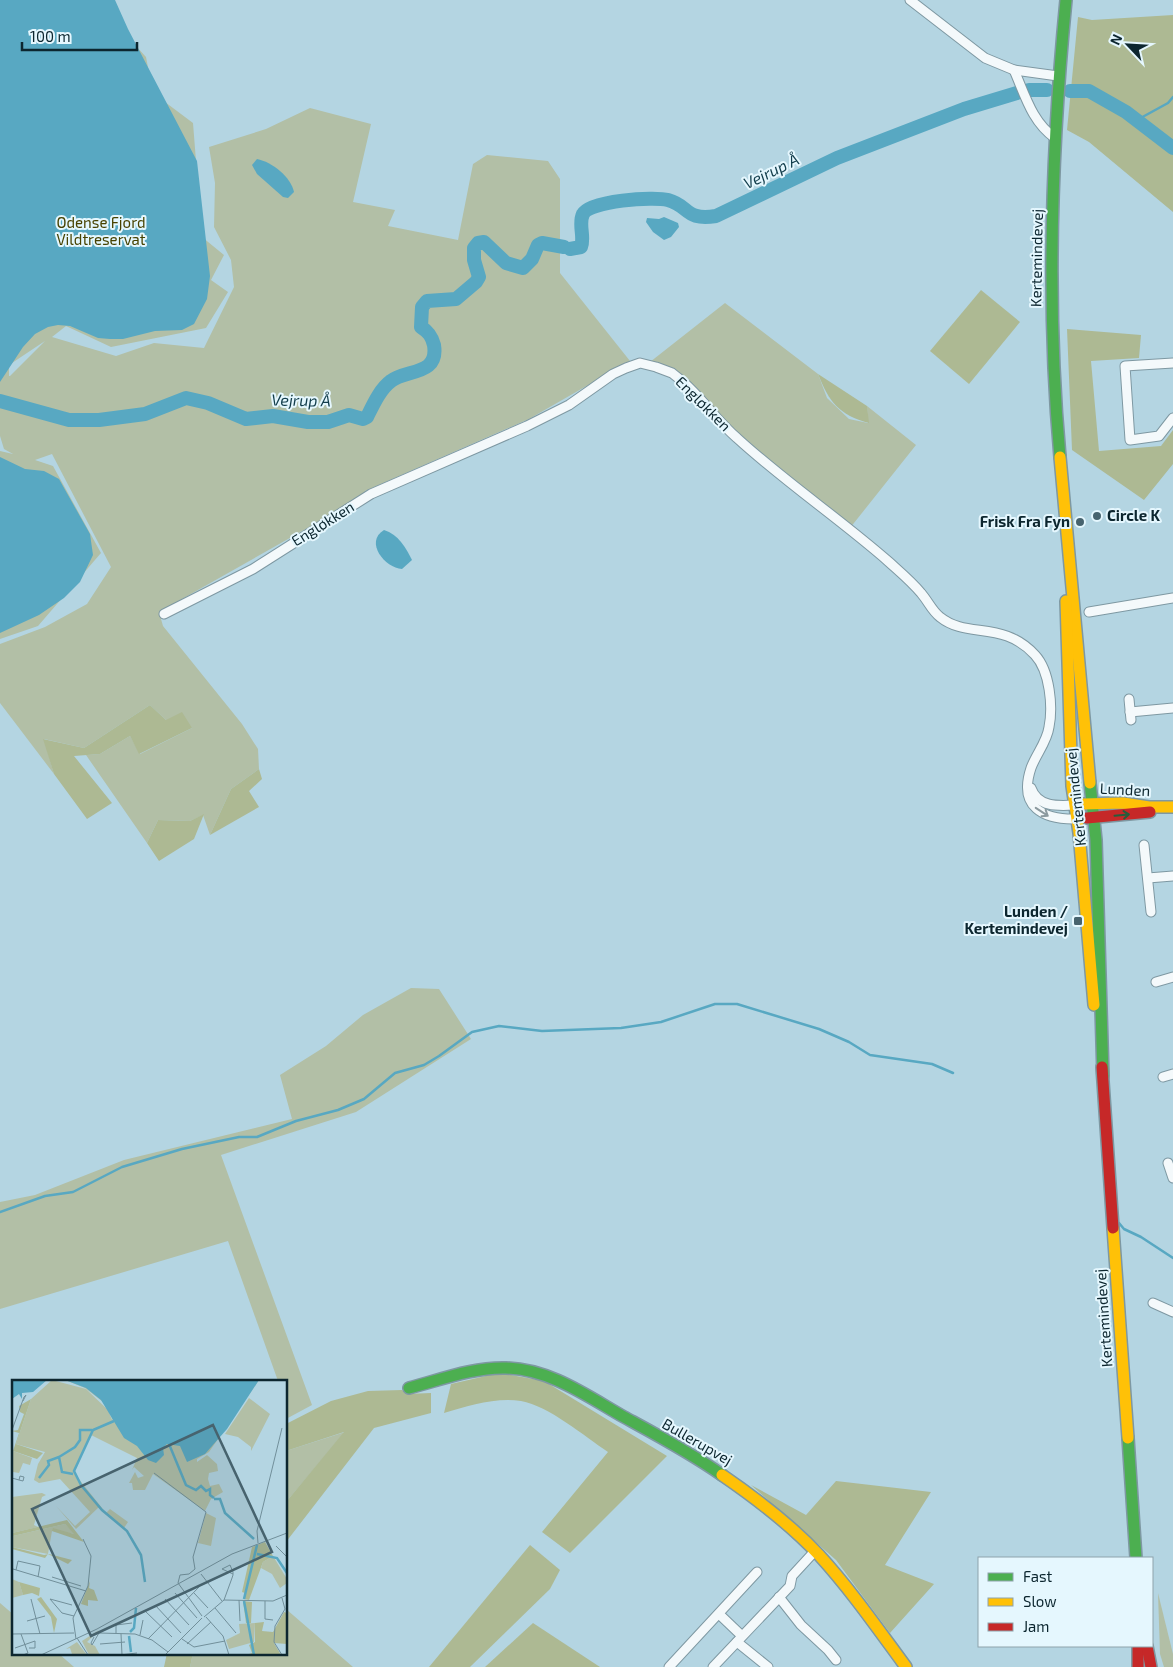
<svg xmlns="http://www.w3.org/2000/svg" width="1173" height="1667" viewBox="0 0 1173 1667" font-family="'Exo 2',sans-serif">
<rect width="100%" height="100%" fill="#b4d5e2"/>
<!-- green -->
<g fill="#b2bfa6" fill-rule="evenodd">
<path d="M0,0l106,13 40,44 7,36 40,30 9,114 22,18 -13,25 17,12 -22,36 -95,19 -45,-21 -14,11 64,19 38,-13 50,5 30,-61 -3,-27 -17,-33 1,-44 -6,-36 57,-18 44,-21 61,16 -18,78 42,8 -7,16 70,14 15,-76 14,-9 61,6 12,18v94l70,88 -101,58 -164,72 1,4 -207,117 4,14 79,98 16,25 1,20 -28,20 -21,46 -7,-20 -13,6 -32,-1 -11,23 -61,-88 14,-1 30,-18 10,18 52,-26 -26,-8 -16,-15 -66,43 -40,-9 10,35 -54,-71v-59l45,-17 42,-23 24,-37 -59,-113 -17,6 18,6 48,87 -63,73 -38,13v-188l13,3 -9,-5 -4,-13zM45,341l-35,35h-1v-11z"/>
<path d="M725,303l93,71 9,24 22,21 19,4 -1,-17 49,39 -66,83c-35,-28 -72,-55 -105,-85 -31,-29 -52,-71 -95,-81z"/>
<path d="M411,988l28,1 32,50 -115,73 -135,43 91,250 -26,14v-38h-8l-50,-140 -228,68v-107l35,-7 89,-35 168,-41 -12,-44 46,-29 37,-31z"/>
<path d="M345,1432l-59,70v-51z"/>
<path d="M1158,1593l15,61v13h-9l-4,-13z"/>
<path d="M0,1603l14,12v38h44l16,14h-74z"/>
<path d="M286,1609l67,58h-163l3,-14h93z"/>
</g>
<!-- forest -->
<g fill="#adb993">
<path d="M1173,15v197l-84,-70 -22,-12 11,-113 14,3z"/>
<path d="M981,290l39,32 -51,62 -39,-33z"/>
<path d="M1067,329l74,6 -2,23 -48,3 8,90 62,-5 12,-16v34l-29,36 -72,-50z"/>
<path d="M818,374l49,32 2,17c-30,-8 -40,-21 -51,-49z"/>
<path d="M150,705l16,15 16,-8 10,16 -53,26 -9,-18 -30,18 -26,2 38,47 -25,16 -33,-45 -11,-35 41,9z"/>
<path d="M259,769l3,10 -13,12 10,16 -49,28 21,-46z"/>
<path d="M204,814l-10,25 -35,22 -12,-18 11,-23 32,1z"/>
<path d="M499,1373l45,8 123,75 -97,97 -28,-21 66,-80c-24,-16 -59,-46 -87,-51 -25,-4 -53,5 -77,12l7,-29z"/>
<path d="M402,1390l4,4 25,-1v20l-57,15 -88,114v-40l58,-70 -58,19v-27l45,-23 37,-10z"/>
<path d="M836,1481l95,11 -46,73 49,19 -44,49 -54,-73 -85,-75 55,30z"/>
<path d="M530,1545l30,25 -10,19 -80,78h-41z"/>
<path d="M533,1623l67,44h-115z"/>
<path d="M167,1653h26l-3,14h-26z"/>
</g>
<!-- water -->
<g fill="#58a8c2">
<path d="M0,0h115l13,29 69,132 13,115 -3,23 -13,25 -12,6 -27,1 -32,8h-13l-12,-1 -28,-12 -12,-1 -10,2 -13,7 -12,13 -23,35z"/>
<path d="M257,159c15,3 34,18 37,33l-6,6 -5,-1 -26,-23 -5,-9z"/>
<path d="M664,217l14,6 1,4 -8,10 -7,3 -11,-8 -7,-10 1,-4 12,1z"/>
<path d="M0,457l25,12 19,2 15,8 31,55 3,21 -13,27 -16,16 -25,17 -39,18z"/>
<path d="M384,530c14,4 22,18 28,30l-10,9c-17,-1 -38,-27 -18,-39z"/>
</g>
<g fill="none" stroke-linecap="round" stroke-linejoin="round">
<!-- stream -->
<g stroke="#58a8c2" stroke-width="2.5">
<path d="M1137,120l31,-17 5,-6"/>
<path d="M0,1212l45,-16 28,-4 49,-25 60,-18 57,-12h18l39,-16 42,-11 26,-11 31,-26 29,-8 15,-9 33,-24 27,-6 43,5 79,-3 40,-6 54,-18h22l82,25 30,13 21,13 62,9 21,9"/>
<path d="M1119,1223l5,6 17,8 32,21"/>
</g>
<!-- river -->
<g stroke="#58a8c2" stroke-width="14">
<path d="M1029,90h18"/>
<path d="M1070,91h19l37,21 47,36"/>
<path d="M570,249l11,-2c4,-10 -3,-23 2,-33 6,-13 71,-18 85,-14 22,6 17,21 48,16l121,-58 127,-49 53,-16"/>
<path d="M0,401l69,19h30l46,-6 41,-16 22,5 38,16 27,-3 35,6h20l21,-7 14,4 4,-2c6,-12 13,-28 24,-36 15,-12 48,-5 43,-36 -2,-8 -5,-13 -13,-18l1,-20 5,-6 29,-2 20,-17 3,-5 -5,-17v-12l4,-5 6,-1 22,21 17,5 9,-9 6,-14 4,-2 22,4"/>
</g>
<defs>
<g id="street">
<path d="M910,0l75,58 29,12 44,6"/>
<path d="M1014,70c11,25 18,52 41,68"/>
<path d="M1173,363l-48,3 5,74 29,-4 14,-18"/>
<path d="M1089,612l84,-14"/>
<path d="M164,614l89,-45 118,-75 156,-68 42,-21 44,-31 13,-6 14,-5 16,4 16,6 10,8c20,17 35,40 55,57 48,44 103,81 152,124 11,10 23,20 32,31 7,8 11,18 19,24 27,22 63,3 95,38 15,16 18,52 14,72 -2,15 -13,27 -18,41 -13,39 12,52 46,51"/>
<path d="M1129,699l2,21"/>
<path d="M1130,712l43,-4"/>
<path d="M1031,788c7,20 28,18 45,17"/>
<path d="M1144,845l7,67"/>
<path d="M1148,878l25,-2"/>
<path d="M1156,982l17,-5"/>
<path d="M1163,1077l10,-3"/>
<path d="M1168,1163l5,15"/>
<path d="M1153,1303l20,9"/>
<path d="M779,1597l22,28 27,25 8,10"/>
<path d="M719,1614l23,22"/>
<path d="M737,1642l31,25"/>
<path d="M669,1667l88,-95"/>
<path d="M713,1667l77,-81 2,-10 23,-25"/>
</g>
<g id="fast">
<path d="M1060,457c-14,-153 -9,-304 6,-457"/>
<path d="M1090,783l6,57 7,236"/>
<path d="M409,1388c31,-8 64,-21 97,-20 44,1 81,28 118,49 33,18 67,36 98,58"/>
<path d="M1128,1438l8,120"/>
</g>
<g id="slow">
<path d="M1060,457l30,326"/>
<path d="M1066,601l6,185 7,47 15,172"/>
<path d="M1083,804l40,-1 26,4h23"/>
<path d="M1113,1228l15,210"/>
<path d="M722,1475c35,24 68,49 97,80 32,35 59,74 87,112"/>
</g>
<g id="jam">
<path d="M1087,818l63,-6"/>
<path d="M1102,1067l11,161"/>
<path d="M1138,1646v21"/>
<path d="M1147,1646l4,21"/>
</g>
</defs>
<!-- street casing -->
<use href="#street" stroke="#7e98a2" stroke-width="11"/>
<!-- fast casing -->
<use href="#fast" stroke="#7e98a2" stroke-width="14"/>
<!-- slow casing -->
<use href="#slow" stroke="#7e98a2" stroke-width="14"/>
<!-- jam casing -->
<use href="#jam" stroke="#7e98a2" stroke-width="14"/>
<!-- street -->
<use href="#street" stroke="#f4f9fb" stroke-width="9"/>
<!-- fast -->
<use href="#fast" stroke="#4caf50" stroke-width="11"/>
<!-- slow -->
<use href="#slow" stroke="#ffc107" stroke-width="11"/>
<!-- jam -->
<use href="#jam" stroke="#c62828" stroke-width="11"/>
</g>
<!-- one-way arrows -->
<defs><path id="oneway-shaft" d="M-6 0H5M1.5-3L5.5 0L1.5 3" fill="none" stroke-width="1.6" stroke-linecap="round" stroke-linejoin="round" transform="scale(1.25)"/></defs>
<use stroke="#8c9a9f" href="#oneway-shaft" transform="translate(1042 812) rotate(33)"/>
<use stroke="#265d3c" href="#oneway-shaft" transform="translate(1122 815) rotate(-5)"/>
<!-- markers -->
<g fill="#47636e" stroke="#e5f7fe" stroke-width="2">
<circle cx="1097" cy="516" r="5"/>
<circle cx="1080" cy="522" r="5"/>
<rect x="1073" y="916" width="10" height="10" rx="2.5"/>
</g>
<g text-anchor="middle" stroke-width="4" stroke-linejoin="round" paint-order="stroke">
<!-- park labels -->
<g font-size="15" fill="#474200" stroke="#e5f7fe">
<text x="101" y="228">Odense Fjord<tspan x="101" dy="17">Vildtreservat</tspan></text>
</g>
<!-- street labels -->
<g font-size="15" fill="#0c262f" stroke="#e5f7fe">
<text transform="translate(1037 258) rotate(-89)" y="5">Kertemindevej</text>
<text transform="translate(703 404) rotate(45)" y="5">Engløkken</text>
<text transform="translate(323 524) rotate(-32)" y="5">Engløkken</text>
<text transform="translate(1125 790) rotate(3)" y="5">Lunden</text>
<text transform="translate(1076 797) rotate(-96)" y="5">Kertemindevej</text>
<text transform="translate(1104 1318) rotate(-94)" y="5">Kertemindevej</text>
<text transform="translate(697 1442) rotate(30)" y="5">Bullerupvej</text>
</g>
<!-- poi labels -->
<g font-size="15" font-weight="bold" fill="#0c262f" stroke="#e5f7fe" text-anchor="end">
<text x="1107" y="521" text-anchor="start">Circle K</text>
<text x="1070" y="527">Frisk Fra Fyn</text>
<text x="1068" y="917">Lunden /<tspan x="1068" dy="17">Kertemindevej</tspan></text>
</g>
<!-- water labels -->
<g font-size="16" font-style="italic" fill="#123d4b" stroke="#e5f7fe">
<text transform="translate(771 171) rotate(-26)" y="6">Vejrup Å</text>
<text transform="translate(301 400) rotate(1)" y="6">Vejrup Å</text>
</g>
</g>
<!-- overview -->
<g transform="translate(12 1380)">
<rect width="275" height="275" fill="#b4d5e2"/>
<path d="M40,0l34,9 22,21 5,12 -3,-11 -7,-9 -18,-14 -20,-8h194l-50,72 -12,7v3l10,-7 10,9 1,7 -9,2 -1,6 2,7 9,-2 4,8 -12,7 -6,12 -52,-37 -8,16h-12l-1,-7h-3l6,-11 3,6 6,-2 -10,-9 -2,3 5,-12 -46,-23 -16,36 3,7 28,35 4,-4 18,13 -4,6 -25,-21 -23,22 -20,-23 19,20 15,-14 -30,-33 -21,4 -5,-3 4,-16 7,-12 -29,-8 15,-45zM237,18l21,16 -19,37v-4l-13,-10 -13,-3zM1,71l19,7 -2,7 -7,-2 -4,10 -6,-1 -1,2zM30,113l4,2 -4,2 -8,28 4,2 -26,6v-36zM194,133l10,5 -5,28 -13,-3zM53,144l10,10 -23,-3 -4,23 -36,-7 1,-11zM261,176l14,23v4l-7,5 -8,-14 -11,-6 2,-6zM0,199l7,3 4,13 -11,3zM243,243l-1,19 -25,7 -3,-9 14,-7 -1,-9zM87,250l-12,12 8,4 5,9h-11l-7,-14zM65,262l10,13 -15,-1 -2,-6 -4,1z" fill="#b2bfa6"/>
<path d="M19,19l-15,45 27,9 -6,6 -24,-8 6,-18 -7,-2 6,-1 6,-16 -4,-2 -1,-6zM55,140l17,22 -32,-11 1,-3 21,6 -9,-10 -52,12 -1,5v-8zM253,162l8,14 -10,6 -14,38 -5,-1 1,-6 -3,-1 10,-45zM0,167l32,8 5,-1 23,6 -4,4 -20,-10 -3,4 -33,-9zM78,201l-1,7 5,2 4,11 -10,-1v6l-7,-2zM7,202l21,6 -1,8 -7,-3 -9,2zM29,217l16,22 -3,14 -3,-16 -14,-18zM231,221l9,1 -1,21h-5zM272,232l3,1v31l-13,-1 7,12h-35l6,-2 -3,-8 6,-3v-19l9,-1 -2,9 11,1z" fill="#adb993"/>
<path d="M0,0h35l-14,12 -11,1v6l-3,-5 -7,5zM53,0h194l-32,49 -22,25 -18,8 -7,-16 -13,-2 -4,4 1,7 -8,8 -8,-3 -11,-14 -13,-8 -23,-38 -15,-12z" fill="#58a8c2"/>
<path fill="none" stroke="#58a8c2" stroke-width="2.5" d="M102,41l-21,9 -19,41 7,14 21,25 25,21 14,24 4,27M157,64l17,41 10,5 5,-4 5,5 4,-2v6l4,3M61,94l-11,-2 -3,-15 16,-10 5,-7v-10h12M27,98l10,-13 -1,-4 11,-4M202,119h6l5,14 29,26M245,174l20,4 10,15M232,219l13,-54M232,221l10,54M118,252l4,-4 2,-20M117,256l2,16"/>
<path fill="none" stroke="#718f9a" stroke-width="1" d="M0,50l12,-33 2,-2 -3,6M142,93l52,39 -13,45 2,12 -6,5 -9,1M0,98l7,2 4,1 1,-4 -4,-1 -1,4M246,163l-1,-12 25,-103M264,166l11,11M1,189l73,22M4,190l2,-9 22,5 -2,11M189,194l21,27M168,195l-2,8 24,33M40,197l29,9M163,213l22,25M182,213l14,15M270,218l3,11 -10,17 -1,16 8,13M19,219l9,35M153,219l24,26M212,220l8,-22 1,-3v-3l-3,-7 -8,4 11,5M227,220l1,21M253,221v18l8,1M60,225l-22,-6 12,14 12,3M143,225l26,28M203,228l21,25M133,231l27,26M192,237l20,-17 49,1 14,-6M194,237l17,19 6,19M15,241l18,-5M0,254l62,-1M9,254l7,19 -5,2M104,254v-9l16,-2M109,254l1,21M128,255l3,-15M82,257l-3,6 1,2 7,-12 36,1 17,6 16,12M65,258l11,17M64,259l-3,-21 15,-32 3,-30 -8,-17M136,259l52,-53M170,259l12,8 31,-6M88,264l25,-2M175,264l24,-22M3,268l20,-7v7h-6M29,275l56,-26 135,-75 55,-21M108,275l17,-2M153,275l37,-37"/>
<path fill="#47636e" fill-opacity="0.15" stroke="#47636e" stroke-width="2.5" d="M201,45l59,127 -181,84 -59,-127z"/>
<rect width="275" height="275" fill="none" stroke="#0c262f" stroke-width="2.5"/>
</g>
<!-- legend -->
<rect x="978" y="1557" width="175" height="90" fill="#e5f7fe" stroke="#8ea3ab"/>
<rect x="988" y="1573" width="25" height="8" fill="#4caf50" stroke="#8ea3ab"/>
<text x="1023" y="1582" font-size="15" fill="#0c262f">Fast</text>
<rect x="988" y="1598" width="25" height="8" fill="#ffc107" stroke="#8ea3ab"/>
<text x="1023" y="1607" font-size="15" fill="#0c262f">Slow</text>
<rect x="988" y="1623" width="25" height="8" fill="#c62828" stroke="#8ea3ab"/>
<text x="1023" y="1632" font-size="15" fill="#0c262f">Jam</text>
<!-- north arrow -->
<g transform="translate(1128 45) rotate(295)" stroke="#e5f7fe" stroke-width="4" paint-order="stroke">
<path d="M0-4L9 19L0 12L-9 19Z" fill="#0c262f"/>
<text y="-8" font-size="14" font-weight="bold" text-anchor="middle" fill="#0c262f">N</text>
</g>
<!-- scale -->
<path d="M22 42v8h115v-8" fill="none" stroke="#0c262f" stroke-width="2.5"/>
<text x="30" y="42" font-size="15" fill="#0c262f" stroke="#e5f7fe" stroke-width="4" paint-order="stroke">100 m</text>
</svg>
